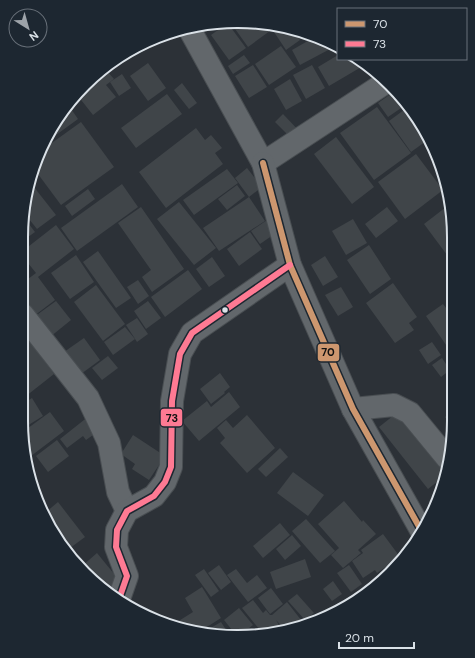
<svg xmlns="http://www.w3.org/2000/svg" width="475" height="658" viewBox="0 0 475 658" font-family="'DM Sans',sans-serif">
<rect width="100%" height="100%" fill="#2c3137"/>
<!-- building -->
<g fill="#404549">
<path d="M252,21l22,7 -26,19 -15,-21 3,-2z"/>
<path d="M225,25h4l17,23 -17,12 -18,-25z"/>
<path d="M279,29l17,4 4,7 -14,10 -12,-18z"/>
<path d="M313,38l16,4 3,6 -32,17 -8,-15z"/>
<path d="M281,46l15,21 -27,18 -14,-21z"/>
<path d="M244,55l6,8 -17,11 -5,-8z"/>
<path d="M338,55v4h16l9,7 -34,20 -11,-19z"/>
<path d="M148,63l18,25 -18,13 -18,-25z"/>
<path d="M253,65l14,22 -18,11 -14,-22z"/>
<path d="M312,65l13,23 -19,11 -13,-24z"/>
<path d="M105,69l9,10 -8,6 10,12 -23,18 -15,-19 17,-21z"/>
<path d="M122,74l9,14 -12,8 -9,-14z"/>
<path d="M290,79l12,22 -16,9 -12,-21z"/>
<path d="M182,83l15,20 -8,6 -15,-19z"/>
<path d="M395,91l5,4 7,9 -19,13 -10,-14z"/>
<path d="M167,94l15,20 -46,34 -15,-20z"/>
<path d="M69,106l9,13 -33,24 5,-14z"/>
<path d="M377,107l34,46 -37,27 -34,-47z"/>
<path d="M408,107l21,32 -18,13 -22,-31z"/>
<path d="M283,114l19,20 -8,7 -19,-19z"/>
<path d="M81,122l33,45 -53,38 -26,-35 7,-20z"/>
<path d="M196,128l9,12 6,-5 11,13 -7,5 8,11 -57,44 -27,-36z"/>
<path d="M336,137l38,50 -22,17 -38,-50z"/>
<path d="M416,154l27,36 -38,29 -27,-37z"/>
<path d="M247,168l15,19 -13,10 -14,-19z"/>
<path d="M227,169l11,14 -44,32 -11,-15z"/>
<path d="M30,182l26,33 -19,14 -12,-15v-19z"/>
<path d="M122,184l16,23 -61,44 -16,-23z"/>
<path d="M237,185l8,11 -18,14 -9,-11z"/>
<path d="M88,189l7,10 -23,17 -7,-10z"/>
<path d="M249,197l16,24 -46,30 -16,-23z"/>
<path d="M179,202l37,46 -22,17 -37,-46z"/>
<path d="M450,204l2,5v48l-2,2 -26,-35z"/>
<path d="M141,207l43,62 -32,23 -10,-15 9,-7 -33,-47z"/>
<path d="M387,207l11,14 -22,17 -11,-14z"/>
<path d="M25,219l10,13 -11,8 1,-13z"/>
<path d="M353,219l14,24 -21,12 -14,-24z"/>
<path d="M267,220l9,13 -16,11 -9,-13z"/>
<path d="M56,225l18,24 -36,28 17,23 -21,16 -11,-15 1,-19 12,-9 -12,-15v-8z"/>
<path d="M250,232l12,17 -23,17 -12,-17z"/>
<path d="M369,245l22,34 -21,15 -23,-34z"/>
<path d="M98,251l33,47 -15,10 -33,-46z"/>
<path d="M76,255l18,27 -24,17 -19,-26z"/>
<path d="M325,256l13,21 -15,9 -12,-21z"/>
<path d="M212,257l13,19 -16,11 -13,-18z"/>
<path d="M188,270l14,19 -37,28 -14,-20z"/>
<path d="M138,280l11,16 -11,8 -11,-17z"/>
<path d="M393,283l24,34 -8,6 5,7 -19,13 -29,-40z"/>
<path d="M96,285l29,39 -22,17 -29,-39z"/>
<path d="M341,287l12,20 -15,9 -13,-21z"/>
<path d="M56,301l15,19 -21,17 -16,-20z"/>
<path d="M148,301l13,17 -15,11 -12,-18z"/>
<path d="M443,304l10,13v38l-27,-39z"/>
<path d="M137,318l11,16 -11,8 -11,-17z"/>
<path d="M125,327l10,12 -22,16 -9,-13z"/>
<path d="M23,333l31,41 -33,26z"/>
<path d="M84,338l16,22 -19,14 -17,-22z"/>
<path d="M432,342l9,13 -13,9 -9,-14z"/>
<path d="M108,356l10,12 -16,12 -10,-12z"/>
<path d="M442,358l8,12 -9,7 -9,-12z"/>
<path d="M220,373l10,14 -6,5 1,1 -14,11 -11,-15z"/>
<path d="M229,392l11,15 -41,34 -17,-20 25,-20 4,6z"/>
<path d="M32,398l11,18 -21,13 -1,-24z"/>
<path d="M453,411l1,17 -9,-11z"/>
<path d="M50,412l14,19 -33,25 -7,-9v-7l4,-3 -4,-6z"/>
<path d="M398,412l46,58 -2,8 -14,11 -49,-62z"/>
<path d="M247,415l28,33 -28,25 -27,-30 5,-5 -8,-10 9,-8 7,8z"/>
<path d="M89,416l11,14 -14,10 -3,-4 -16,12 -7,-9z"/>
<path d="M133,435l32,21 -16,24 -17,-11 3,-5 -14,-10z"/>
<path d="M57,440l12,16 -21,16 -12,-16z"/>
<path d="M280,448l8,9 -22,20 -8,-8z"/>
<path d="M293,472l31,23 -16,21 -31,-23z"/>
<path d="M438,493l-4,15 -5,-7z"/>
<path d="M344,501l18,21 1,-2 13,14 -18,16 3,3 -18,15 -12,-13 8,-7 -21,-24z"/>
<path d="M58,502l27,35 -19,14 -9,-10 -12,-28z"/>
<path d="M306,519l29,32 -15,12 -28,-32z"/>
<path d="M280,523l10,12 -27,23 -10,-12z"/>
<path d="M383,534l17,23 -23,16 -2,-3 -12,8 -11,-17 11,-8 -2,-3z"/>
<path d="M292,535l9,11 -16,14 -9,-11z"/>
<path d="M97,553l22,27 -13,11 -11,-8 -14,-16z"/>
<path d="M305,559l6,18 -35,12 -6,-17z"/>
<path d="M219,565l12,17 -10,8 -13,-17z"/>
<path d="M349,565l13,19 -11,8 -14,-19z"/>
<path d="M204,569l15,22 -8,6 -16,-22z"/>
<path d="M236,569l11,14 10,-8 10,13 -19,14 -21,-27z"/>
<path d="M333,581l9,13 -10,7 -9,-12z"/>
<path d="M202,587l19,31 -22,14 -19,-6 -3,-4 16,-10 -8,-14z"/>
<path d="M271,588l12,16 -13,10 -12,-16z"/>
<path d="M297,594l17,19 -9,7 -17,-19z"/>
<path d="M253,600l10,13 3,-3 4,5h2l15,-13 18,23 -20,5 -9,-10 3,5 -13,10h-2l-22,-27z"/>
<path d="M239,608l14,17 -13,10h-4l-12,-15z"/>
<path d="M221,622l7,11 -4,2h-15l-7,-2z"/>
<path d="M255,628l6,7h-14z"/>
</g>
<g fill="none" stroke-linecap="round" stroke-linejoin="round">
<defs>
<g id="minor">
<path d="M190,30l73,133 122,-80"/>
<path d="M263,163l27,102 63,144 68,121"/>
<path d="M23,315l65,83 21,45 9,49 9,19"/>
<path d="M353,409l41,-4 16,8 37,45"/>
<path d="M119,599l8,-23 -11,-29 1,-17 10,-19 27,-15 11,-14 6,-15 1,-66 8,-47 12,-21 98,-68"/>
</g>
</defs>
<!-- minor casing -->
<use href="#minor" stroke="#494e52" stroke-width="24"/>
<!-- minor -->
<use href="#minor" stroke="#62676b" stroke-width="22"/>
<defs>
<path id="bus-1" d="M263,163l27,102 63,144 68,121"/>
<path id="bus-2" d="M119,599l8,-23 -11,-29 1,-17 10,-19 27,-15 11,-14 6,-15 1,-66 8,-47 12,-21 98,-68"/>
</defs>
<!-- bus-1 casing -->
<use href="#bus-1" stroke="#1d2731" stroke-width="9"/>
<!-- bus-2 casing -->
<use href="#bus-2" stroke="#1d2731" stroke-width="9"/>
<!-- bus-1 -->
<use href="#bus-1" stroke="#cd976f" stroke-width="6"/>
<!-- bus-2 -->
<use href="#bus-2" stroke="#fe7a93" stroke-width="6"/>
</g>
<!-- markers -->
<circle fill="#dae1e7" stroke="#1d2731" stroke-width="1.5" cx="225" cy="310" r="3.5"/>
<!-- crop -->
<path d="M0 0H475V658H0ZM237 28H238A209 209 0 0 1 447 237V421A209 209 0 0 1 238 630H237A209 209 0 0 1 28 421V237A209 209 0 0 1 237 28Z" fill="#1d2731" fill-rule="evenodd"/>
<path fill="none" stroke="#dae1e7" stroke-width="2" d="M237 28H238A209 209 0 0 1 447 237V421A209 209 0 0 1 238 630H237A209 209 0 0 1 28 421V237A209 209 0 0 1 237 28Z"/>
<g stroke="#1d2731" stroke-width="1.5">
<rect x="317" y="343" width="23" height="19" rx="4" fill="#cd976f"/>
<rect x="160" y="408" width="23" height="19" rx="4" fill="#fe7a93"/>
</g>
<g font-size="11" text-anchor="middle" font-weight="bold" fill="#111">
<text x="328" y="356">70</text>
<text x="172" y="422">73</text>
</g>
<!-- legend -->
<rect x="337" y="8" width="130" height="52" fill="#1d2731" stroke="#69717a"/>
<rect x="345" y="21" width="20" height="6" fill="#cd976f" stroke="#69717a"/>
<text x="373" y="28" font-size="12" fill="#dae1e7">70</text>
<rect x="345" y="41" width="20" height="6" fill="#fe7a93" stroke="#69717a"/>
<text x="373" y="48" font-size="12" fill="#dae1e7">73</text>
<!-- north arrow -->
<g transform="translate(28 28) rotate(143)"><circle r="19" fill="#1d2731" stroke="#69717a"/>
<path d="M0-3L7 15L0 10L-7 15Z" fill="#9da3a9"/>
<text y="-6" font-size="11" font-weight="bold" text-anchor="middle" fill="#dae1e7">N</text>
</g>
<!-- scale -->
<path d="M339 642v6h75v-6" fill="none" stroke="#dae1e7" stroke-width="2"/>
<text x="345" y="642" font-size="12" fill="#dae1e7" stroke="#1d2731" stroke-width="3" paint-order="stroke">20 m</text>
</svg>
